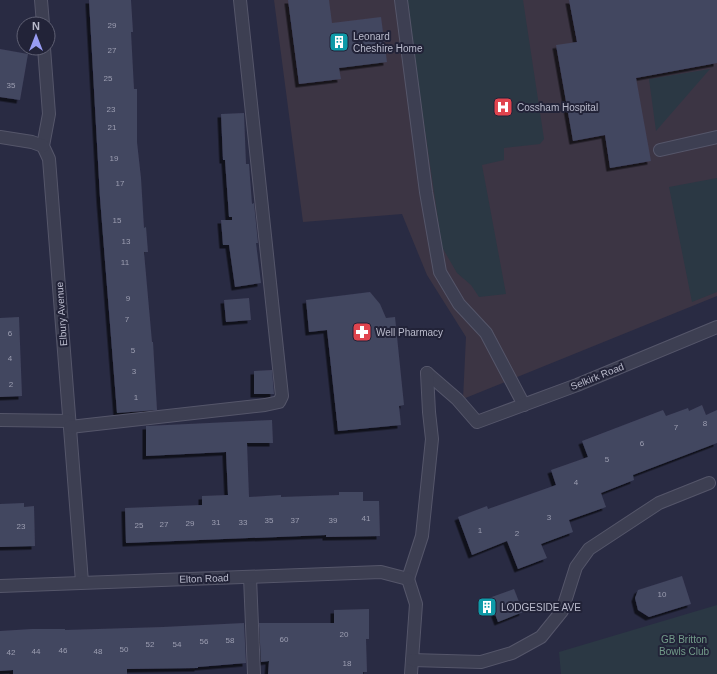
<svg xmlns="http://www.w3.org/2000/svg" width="717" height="674" viewBox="0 0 717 674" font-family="Arial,sans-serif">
<defs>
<filter id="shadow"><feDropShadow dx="-3.5" dy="3.5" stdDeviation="0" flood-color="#0009"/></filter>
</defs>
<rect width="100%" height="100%" fill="#292b43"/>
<!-- medical -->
<path fill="#3c3544" d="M274,0h443v296l-254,103 3,-62 -39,-62 -25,-61 -99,8z"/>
<!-- green -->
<g fill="#2b3844">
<path d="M406,0h117l21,139 -4,5 -36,4v12l-22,5 24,129 -27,3 -8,-12 -14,-12 -15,-26z"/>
<path d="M710,69l-54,62 -7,-52z"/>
<path d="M717,178v114l-25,10 -23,-115z"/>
<path d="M717,605v69h-156l-2,-22z"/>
</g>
<!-- building -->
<g fill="#434660" filter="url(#shadow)">
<path d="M89,0h42l2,32h-2l3,57h3v53l4,36 3,50 2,-1 2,25h-4l8,90h1l4,68 -40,3 -17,-215z"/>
<path d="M288,0h41l3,23 49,-6 6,45 -48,6 2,11 -42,5z"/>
<path d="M569,0h148v63l-81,15 15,83 -41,7 -5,-33 -32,6 -17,-96 21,-3z"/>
<path d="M0,49l28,5 -8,46 -20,-3z"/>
<path d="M244,113l2,51h3l3,40 2,-1 4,40h-2l5,40 -26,4 -6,-42h-6l-2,-25h11v-3h-3l-4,-57h-2l-2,-46z"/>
<path d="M370,292l10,12 6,14 9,-1 9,88 -5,1 2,19 -63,6 -11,-101 -18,2 -3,-32z"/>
<path d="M249,298l2,22 -25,2 -2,-22z"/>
<path d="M19,317l3,79 -22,1v-79z"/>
<path d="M272,370l2,24h-20v-23z"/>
<path d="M702,405l4,10 11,-5v33l-84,32 1,5 -33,13 5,14 -37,13 4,12 -32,12 6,14 -29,11 -11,-28 -35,14 -14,-38 29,-11 1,3 68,-24 -5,-15 37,-13 -6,-16 81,-31 3,6 22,-8 1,3z"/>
<path d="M272,420l1,23h-26l2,54 32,-2v2l58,-2v-3h24v9h16l1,35 -54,1v-2l-200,8 -1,-35 77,-3v-9l26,-1 -2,-43 -80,4v-30z"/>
<path d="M24,503v4l10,-1 1,40 -35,1v-43z"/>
<path d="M682,576l9,28 -42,13 -11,-7 -3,-12 3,-8z"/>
<path d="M514,589l9,23 -25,10 -9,-24z"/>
<path d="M369,609v30h-3l1,33h-4v2h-95l1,-13 -8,1 -2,-39h75v-13z"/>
<path d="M244,623l2,40 -48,4v1l-71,1v5h-114v-4l-13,1v-40l32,-2h33v1l98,-3z"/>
</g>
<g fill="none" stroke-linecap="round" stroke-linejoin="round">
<defs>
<g id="minor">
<path d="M41,0l2,24"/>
<path d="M401,0l25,192 14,80 19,32 27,29 38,72"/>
<path d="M44,48l5,66 -6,32 6,13 33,423"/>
<path d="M0,137l32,5 11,4"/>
<path d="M660,150l57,-13"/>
<path d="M427,373l30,26 20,23 100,-37 140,-58"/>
<path d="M0,420l69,1"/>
<path d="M70,427l195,-22 14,-3 3,-6 -42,-396"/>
<path d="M250,577l4,97"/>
<path d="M408,579l14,-43 10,-97 -3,-27 -2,-39"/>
<path d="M408,579l8,25 -5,70"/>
<path d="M0,586l381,-14 27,7"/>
<path d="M412,660l69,2 31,-9 29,-16 21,-26 14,-44 13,-18 70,-46 50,-20"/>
</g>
</defs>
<!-- minor casing -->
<use href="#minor" stroke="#55566a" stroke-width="14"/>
<!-- minor -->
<use href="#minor" stroke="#3d3f52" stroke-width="12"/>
</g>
<!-- icons -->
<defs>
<symbol id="building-square" viewBox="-11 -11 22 22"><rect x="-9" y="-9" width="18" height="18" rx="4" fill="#0f9aa8" stroke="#222338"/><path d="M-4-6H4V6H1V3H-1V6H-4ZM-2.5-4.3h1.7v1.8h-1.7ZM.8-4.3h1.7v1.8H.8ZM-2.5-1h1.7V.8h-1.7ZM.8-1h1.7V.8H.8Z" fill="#fff"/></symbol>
<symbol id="hospital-square" viewBox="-11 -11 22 22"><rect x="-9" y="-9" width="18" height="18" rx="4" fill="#e0444e" stroke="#222338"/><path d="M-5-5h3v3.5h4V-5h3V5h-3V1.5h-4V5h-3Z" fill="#fff"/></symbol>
<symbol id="pharmacy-square" viewBox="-11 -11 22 22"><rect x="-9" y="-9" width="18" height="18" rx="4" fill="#e0444e" stroke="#222338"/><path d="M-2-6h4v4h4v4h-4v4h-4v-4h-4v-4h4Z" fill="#fff"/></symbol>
</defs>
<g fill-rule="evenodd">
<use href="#building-square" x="328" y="31" width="22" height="22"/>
<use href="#hospital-square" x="492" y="96" width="22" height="22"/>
<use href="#pharmacy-square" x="351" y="321" width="22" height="22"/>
<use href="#building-square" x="476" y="596" width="22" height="22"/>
</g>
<g text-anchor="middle" stroke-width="4" stroke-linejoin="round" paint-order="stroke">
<!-- number labels -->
<g font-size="8" fill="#9c9eb1">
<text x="112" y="28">29</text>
<text x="112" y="53">27</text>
<text x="108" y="81">25</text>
<text x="11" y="88">35</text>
<text x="111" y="112">23</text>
<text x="112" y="130">21</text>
<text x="114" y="161">19</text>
<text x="120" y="186">17</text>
<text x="117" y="223">15</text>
<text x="126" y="244">13</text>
<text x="125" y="265">11</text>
<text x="128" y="301">9</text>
<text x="127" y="322">7</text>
<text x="10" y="336">6</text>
<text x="133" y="353">5</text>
<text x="10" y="361">4</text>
<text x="134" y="374">3</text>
<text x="11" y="387">2</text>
<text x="136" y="400">1</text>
<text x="705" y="426">8</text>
<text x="676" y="430">7</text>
<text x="642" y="446">6</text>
<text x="607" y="462">5</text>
<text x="576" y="485">4</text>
<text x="549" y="520">3</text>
<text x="366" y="521">41</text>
<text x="269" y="523">35</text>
<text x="295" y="523">37</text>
<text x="333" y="523">39</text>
<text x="216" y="525">31</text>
<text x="243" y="525">33</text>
<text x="190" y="526">29</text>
<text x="164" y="527">27</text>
<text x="139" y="528">25</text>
<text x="21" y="529">23</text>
<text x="480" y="533">1</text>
<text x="517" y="536">2</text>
<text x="662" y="597">10</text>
<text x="344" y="637">20</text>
<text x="284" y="642">60</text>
<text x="230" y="643">58</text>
<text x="204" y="644">56</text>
<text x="150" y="647">52</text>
<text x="177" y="647">54</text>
<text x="124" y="652">50</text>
<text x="63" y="653">46</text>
<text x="36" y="654">44</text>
<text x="98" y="654">48</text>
<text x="11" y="655">42</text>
<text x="347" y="666">18</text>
</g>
<!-- poi labels -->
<g font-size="10" fill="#babbcc" stroke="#222338" text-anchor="start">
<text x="353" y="40">Leonard<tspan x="353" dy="12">Cheshire Home</tspan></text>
<text x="517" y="111">Cossham Hospital</text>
<text x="376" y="336">Well Pharmacy</text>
<text x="501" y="611">LODGESIDE AVE</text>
</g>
<!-- street labels -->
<g font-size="10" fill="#babbcc" stroke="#222338">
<text transform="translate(61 314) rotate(-94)" y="4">Elbury Avenue</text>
<text transform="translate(597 376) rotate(-22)" y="4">Selkirk Road</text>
<text transform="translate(204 578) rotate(-2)" y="4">Elton Road</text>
</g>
<!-- park labels -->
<g font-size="10" fill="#739c8a" stroke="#222338">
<text x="684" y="643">GB Britton<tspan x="684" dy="12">Bowls Club</tspan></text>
</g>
</g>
<!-- north arrow -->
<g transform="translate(36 36)"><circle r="19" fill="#222338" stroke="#5f6073"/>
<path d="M0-3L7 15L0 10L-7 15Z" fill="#989cf4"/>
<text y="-6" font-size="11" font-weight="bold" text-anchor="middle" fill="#babbcc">N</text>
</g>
</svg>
